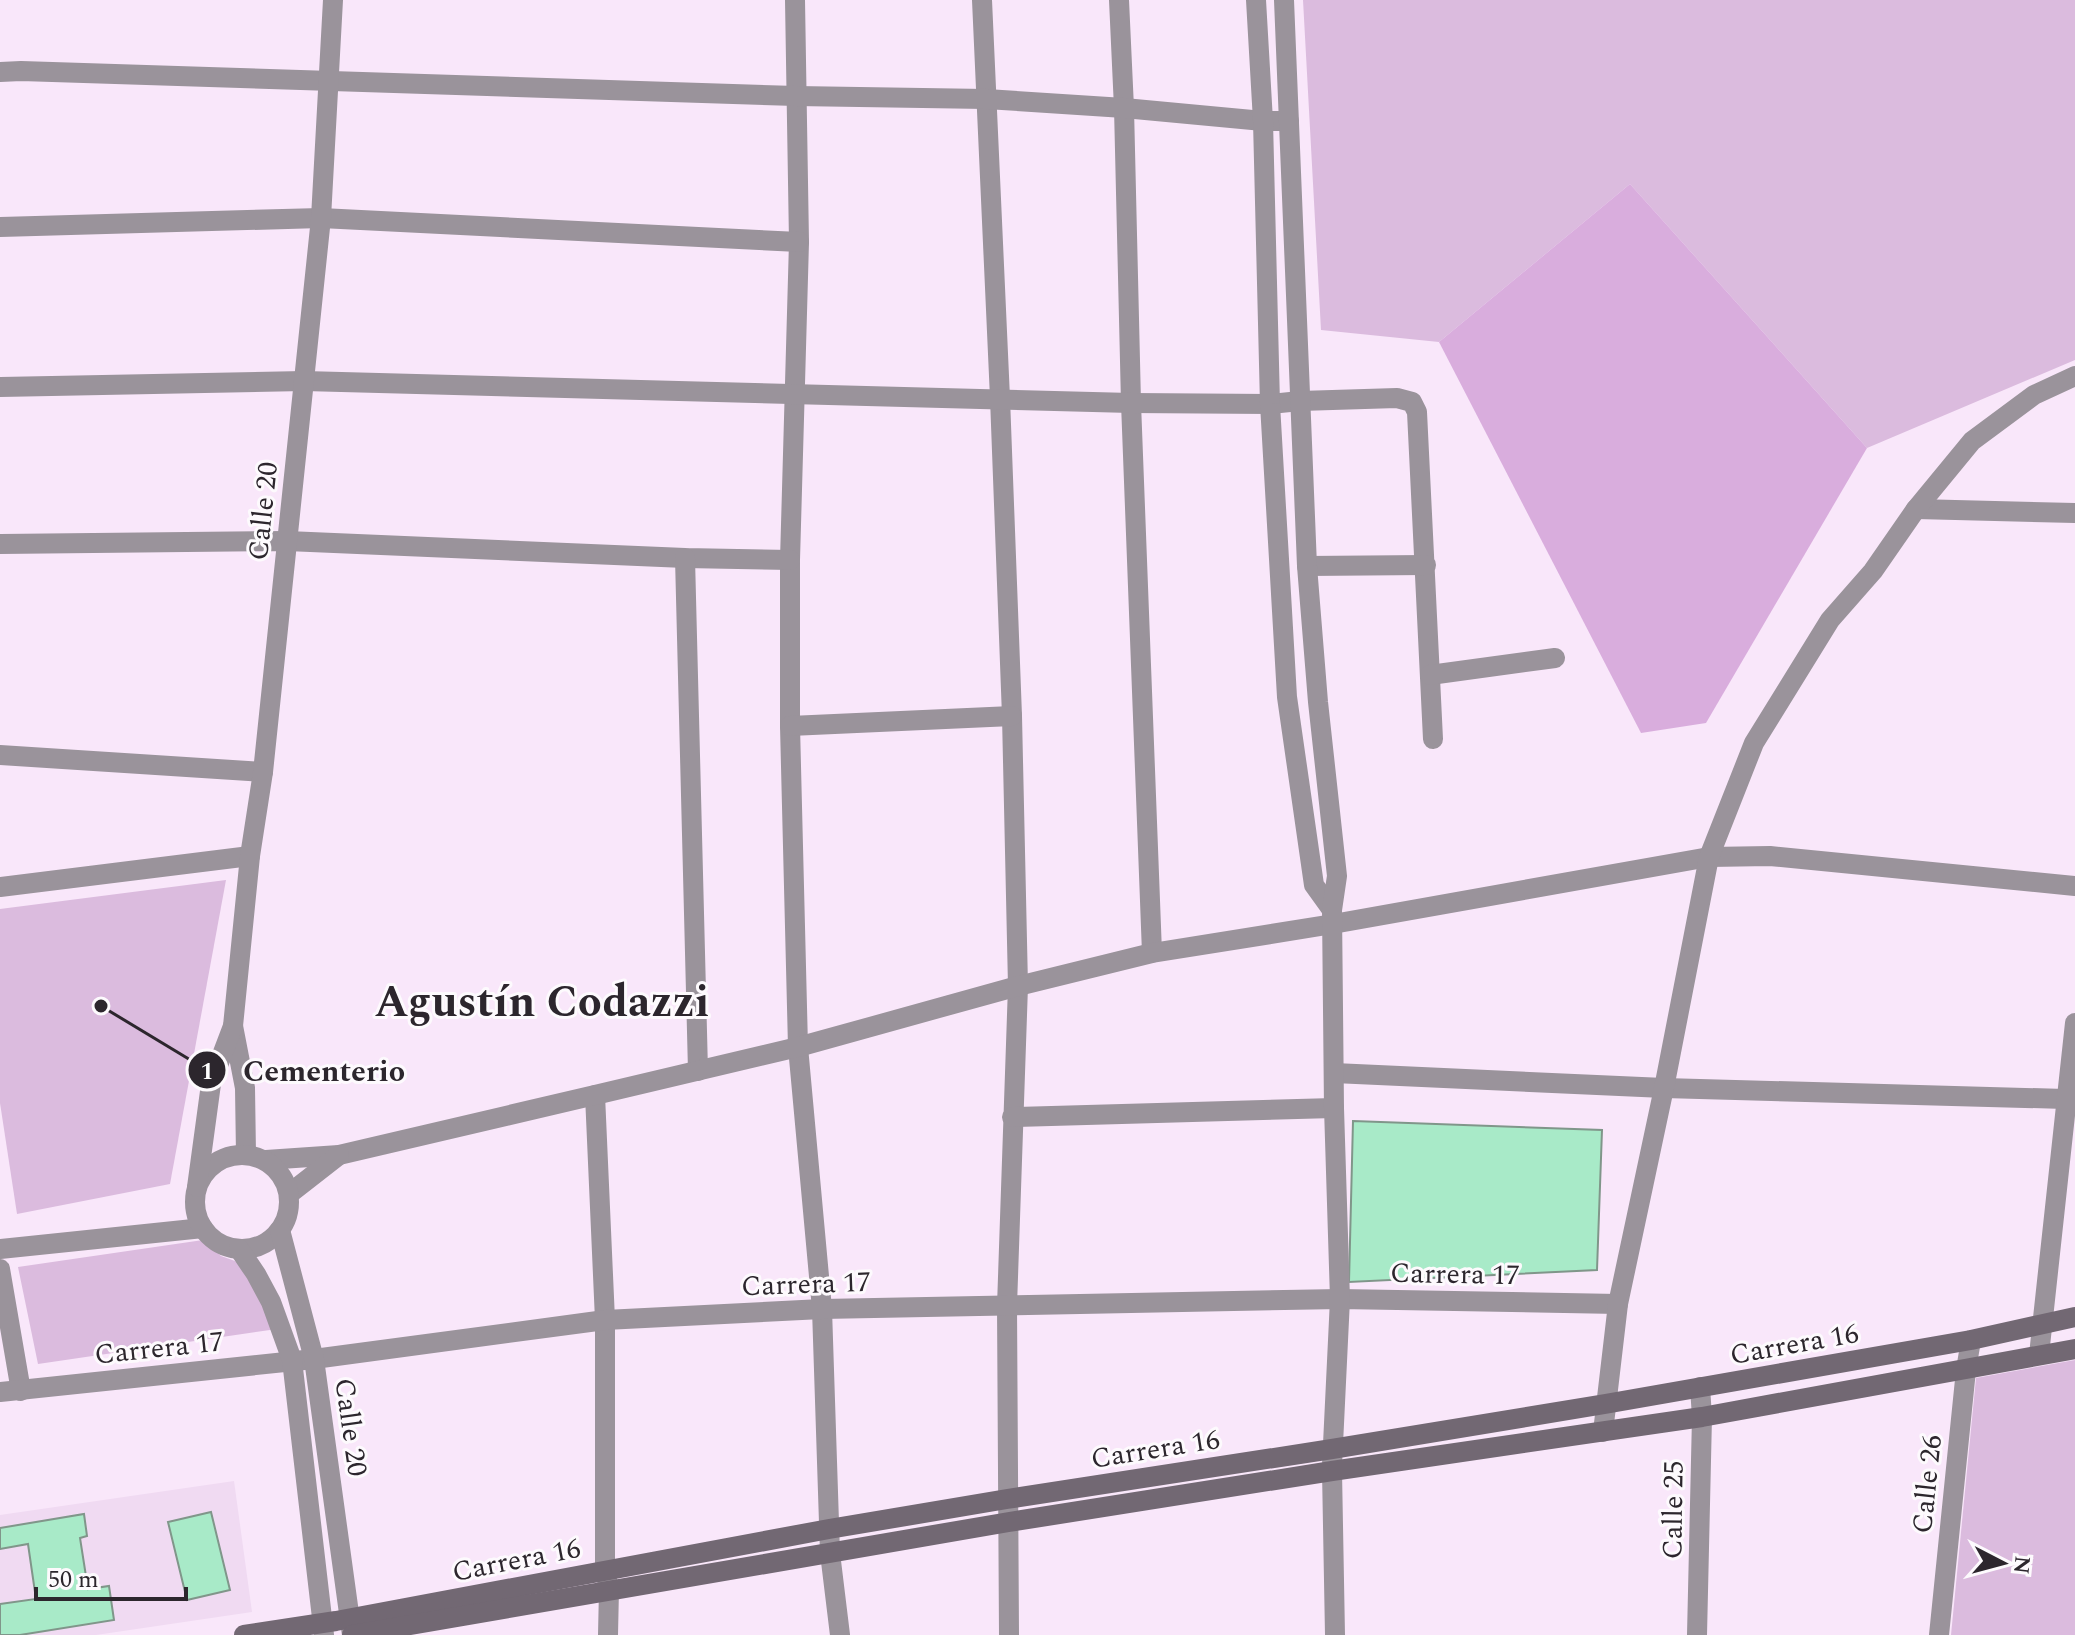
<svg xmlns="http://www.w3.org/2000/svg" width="2075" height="1635" viewBox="0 0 2075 1635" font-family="Spectral,serif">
<rect width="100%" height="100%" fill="#f9e7fa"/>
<!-- built -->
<path fill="#f0daf2" d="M234,1481l18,131 -156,23h-96v-120z"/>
<!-- green -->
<g fill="#dbbbde">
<path d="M1303,0h772v360l-208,88 -237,-264 -191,158 -118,-12z"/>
<path d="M226,880l-56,304 -153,30 -17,-111v-194z"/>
<path d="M203,1240l18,16 14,5 21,20 21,48 -239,35 -20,-97z"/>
<path d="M2075,1360v275h-124l25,-257z"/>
</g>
<!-- forest -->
<path fill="#d9addd" d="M1630,184l237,264 -161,275 -65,10 -202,-391z"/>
<!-- building -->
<g fill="#a8eac8" stroke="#80968a" stroke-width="2">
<path d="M1353,1121l249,9 -5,140 -248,12z"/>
<path d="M211,1512l19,78 -43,10 -19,-78z"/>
<path d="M84,1514l3,22 -7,2 8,51 21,-3 5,34 -94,15h-20v-31l36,-5 -8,-55 -28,5v-21z"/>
</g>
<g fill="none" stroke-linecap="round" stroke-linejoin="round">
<!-- minor -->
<g stroke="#9a939b" stroke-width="20">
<path d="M795,0l4,242 -9,318v166l8,321 24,262 8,244 10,82"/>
<path d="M982,0l18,398 12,318 6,270 -11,320 2,329"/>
<path d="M1119,0l5,108 7,295 21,550"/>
<path d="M0,72l21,-1 775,25 190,3 138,9 139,13h26"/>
<path d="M0,227l321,-9 478,24"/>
<path d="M0,387l304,-6 827,22 139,1 30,-3 97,-3 15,4 5,10 16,327"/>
<path d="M1916,509l159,4"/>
<path d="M0,544l287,-3 398,17 105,2"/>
<path d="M685,558l13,513"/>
<path d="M1307,566l119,-1"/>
<path d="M1430,675l125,-17"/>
<path d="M790,726l222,-10"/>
<path d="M0,755l263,17"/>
<path d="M0,887l250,-31"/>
<path d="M1334,1073l330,15 401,11"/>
<path d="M595,1095l10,225v250l4,19 -1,46"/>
<path d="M1012,1117l322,-9"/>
<path d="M266,1160l73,-5 256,-60 203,-48 220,-61 134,-33 181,-29 376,-67 61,-1 305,30"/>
<path d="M289,1194l50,-39"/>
<path d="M0,1249l203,-21"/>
<path d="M0,1269l21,122"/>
<path d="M2039,1355l36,-332"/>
<path d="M0,1392l314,-33 291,-39 217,-11 518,-10 278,5"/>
<path d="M1603,1432l15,-128 46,-216 45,-231 45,-114 76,-123 43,-49 43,-62 56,-68 62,-46 41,-19"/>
<path d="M1332,1471l3,164"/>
<path d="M1697,1635l5,-218 -2,-30"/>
<path d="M1939,1635l27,-265 5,-30"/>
</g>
<!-- tertiary -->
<g stroke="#9a939b" stroke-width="20">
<path d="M1256,0l7,121 7,283 17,293 27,188 18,25"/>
<path d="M1284,0l23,566 11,136 19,174 -5,34 2,198 6,191 -8,166"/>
<path d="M233,1026l12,62 1,67"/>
<circle cx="242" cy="1202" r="47"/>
<path d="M197,1187l14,-103 22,-58 17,-170 13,-84 58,-554 12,-218"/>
<path d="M280,1230l34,129 38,276"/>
<path d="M239,1249l17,25 15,28 21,58 32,275"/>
</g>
<!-- secondary -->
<g stroke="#726873" stroke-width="20">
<path d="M244,1635l92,-14 493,-92 178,-30 325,-50 273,-45 366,-64 104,-23"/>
<path d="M352,1635l657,-113 323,-51 370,-54 373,-68"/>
</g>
</g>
<g text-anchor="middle" stroke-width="6" stroke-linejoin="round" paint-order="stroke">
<!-- street labels -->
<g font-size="28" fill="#2c262d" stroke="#fdfafd">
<text transform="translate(262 511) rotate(-84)" y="10">Calle 20</text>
<text transform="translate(1455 1273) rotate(1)" y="10">Carrera 17</text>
<text transform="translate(806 1283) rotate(-2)" y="10">Carrera 17</text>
<text transform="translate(1794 1343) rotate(-10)" y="10">Carrera 16</text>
<text transform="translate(159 1347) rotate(-6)" y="10">Carrera 17</text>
<text transform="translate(352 1427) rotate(82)" y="10">Calle 20</text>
<text transform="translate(1155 1448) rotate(-9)" y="10">Carrera 16</text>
<text transform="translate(1926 1484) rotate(-84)" y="10">Calle 26</text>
<text transform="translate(1672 1510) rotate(-89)" y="10">Calle 25</text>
<text transform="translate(516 1559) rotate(-11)" y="10">Carrera 16</text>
</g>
<!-- town labels -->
<g font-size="44" font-weight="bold" fill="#2c262d" stroke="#fdfafd">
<text x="542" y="1016">Agustín Codazzi</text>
</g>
</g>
<!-- callouts -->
<path fill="none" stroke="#2c262d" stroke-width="3" d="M101 1006L207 1070"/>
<g fill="#2c262d" stroke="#fdfafd" stroke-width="3">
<circle cx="101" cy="1006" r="8"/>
<circle cx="207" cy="1070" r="20"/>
</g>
<g font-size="24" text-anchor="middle" font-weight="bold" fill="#fff">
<text x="207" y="1079">1</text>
</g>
<g font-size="30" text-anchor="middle" font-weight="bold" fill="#2c262d" stroke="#fdfafd" stroke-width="6" stroke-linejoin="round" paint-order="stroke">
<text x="324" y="1081">Cementerio</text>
</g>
<!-- north arrow -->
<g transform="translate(2003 1563) rotate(96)" stroke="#fdfafd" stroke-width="6" paint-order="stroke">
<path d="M0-6L14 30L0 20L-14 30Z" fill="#2c262d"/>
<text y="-12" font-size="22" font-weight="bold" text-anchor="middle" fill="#2c262d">N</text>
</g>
<!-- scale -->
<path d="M36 1587v12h150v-12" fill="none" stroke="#2c262d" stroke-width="4"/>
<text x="48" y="1587" font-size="24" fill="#2c262d" stroke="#fdfafd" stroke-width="6" paint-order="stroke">50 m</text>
</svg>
